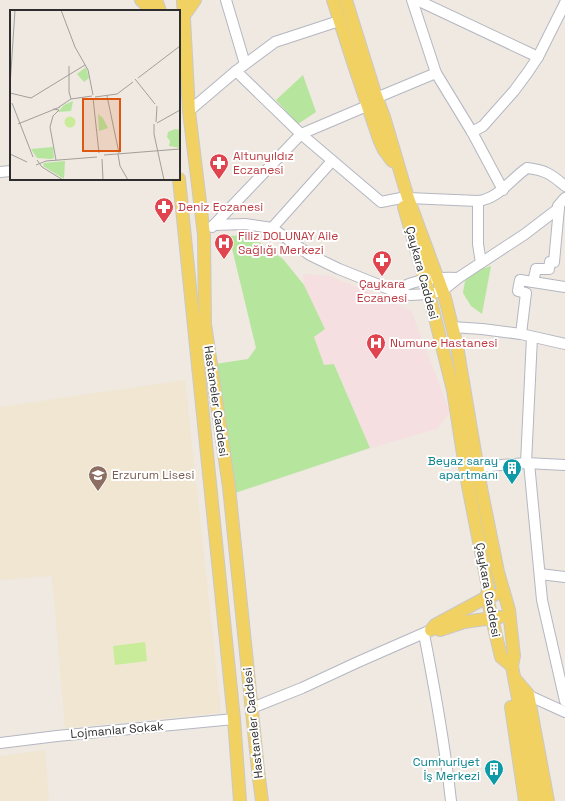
<svg xmlns="http://www.w3.org/2000/svg" width="565" height="801" viewBox="0 0 565 801" font-family="'Space Grotesk',sans-serif">
<rect width="100%" height="100%" fill="#efe9e1"/>
<!-- education -->
<g fill="#f0e6d1">
<path d="M185,380l36,333 -156,15 -13,-152 -52,4v-173z"/>
<path d="M45,750l4,51h-49v-45z"/>
</g>
<!-- medical -->
<path fill="#f5dfe0" d="M303,274l27,2 58,24 23,11 39,101 -13,17 -67,19 -35,-84 -11,2 -10,-30 11,-7 -21,-44z"/>
<!-- green -->
<g fill="#b6e59e">
<path d="M303,75l13,37 -18,12 -22,-24z"/>
<path d="M241,235l11,2 31,22 21,26 21,44 -11,8 10,28 10,-1 36,84 -135,45 -20,-129 33,-5 8,-11 -27,-112z"/>
<path d="M491,266l-9,48 -11,-8 -8,-13 2,-12 13,-11z"/>
</g>
<!-- pitch -->
<path fill="#c9ec9a" d="M145,642l2,19 -32,4 -2,-19z"/>
<g fill="none" stroke-linecap="round" stroke-linejoin="round">
<defs>
<g id="minor">
<path d="M226,0l19,64"/>
<path d="M412,0l24,73 36,59 31,58"/>
<path d="M417,0l121,57"/>
<path d="M236,71l65,63 80,68 20,-4"/>
<path d="M376,98l60,-25"/>
<path d="M189,111l47,-40 39,-29 64,-21"/>
<path d="M472,132l11,-6 31,-35 14,-19 10,-15 27,-54"/>
<path d="M0,172l11,-1"/>
<path d="M408,198l70,3c20,-2 33,-22 49,-33 18,2 24,6 38,18"/>
<path d="M478,201v43l3,19"/>
<path d="M214,225l31,-1 27,4 38,27 29,14 55,22 16,4 19,-1 13,-3 16,-13c-24,-1 -43,1 -64,13"/>
<path d="M212,227l89,-93 66,-28"/>
<path d="M272,228l60,-67"/>
<path d="M458,278l67,-44 34,-26 -1,-2 7,-8"/>
<path d="M533,282l32,5"/>
<path d="M452,327l30,2 39,5 44,10"/>
<path d="M521,334l5,-41 -8,-2 2,-11 13,2 3,-13h13l1,-7h4l5,-54"/>
<path d="M526,463l6,-126"/>
<path d="M529,463l13,137 23,101"/>
<path d="M478,467l48,-4 39,2"/>
<path d="M540,574l25,3"/>
<path d="M424,634c11,56 21,111 27,167"/>
<path d="M528,694l4,3 33,15"/>
<path d="M252,708l50,-20 56,-26 73,-32"/>
<path d="M0,743l57,-7 177,-17"/>
</g>
<g id="major">
<path d="M141,0l11,11"/>
<path d="M156,0l4,11"/>
<path d="M183,0l6,111 15,124 1,89 24,163 29,283 4,31"/>
<path d="M333,0l21,65 25,74 5,11 8,11"/>
<path d="M346,0l29,93 9,24 24,81 37,100 12,48 24,142 17,84 11,38 5,46 -2,10 25,135"/>
<path d="M183,17l12,-17"/>
<path d="M179,179l55,540 6,82"/>
<path d="M404,207l25,87 24,96 15,96 20,101 -1,10 14,60 11,9"/>
<path d="M431,630l4,-5 52,-28 7,-2"/>
<path d="M440,630l24,-8 36,-5"/>
<path d="M515,679l13,15 20,107"/>
<path d="M511,707l14,94"/>
</g>
</defs>
<!-- minor casing -->
<use href="#minor" stroke="#b4b7c1" stroke-width="12"/>
<!-- major casing -->
<use href="#major" stroke="#c9c9c9" stroke-width="14"/>
<!-- minor -->
<use href="#minor" stroke="#fff" stroke-width="10"/>
<!-- major -->
<use href="#major" stroke="#f2d163" stroke-width="12"/>
</g>
<!-- icons -->
<defs>
<symbol id="pharmacy-pin" viewBox="-11 -11 22 30"><path d="M0 17L-7.5 6A9.5 9.5 0 1 1 7.5 6Z" fill="#e0444e" stroke="#fff"/><path d="M-2-6h4v4h4v4h-4v4h-4v-4h-4v-4h4Z" fill="#fff"/></symbol>
<symbol id="hospital-pin" viewBox="-11 -11 22 30"><path d="M0 17L-7.5 6A9.5 9.5 0 1 1 7.5 6Z" fill="#e0444e" stroke="#fff"/><path d="M-5-5h3v3.5h4V-5h3V5h-3V1.5h-4V5h-3Z" fill="#fff"/></symbol>
<symbol id="building-pin" viewBox="-11 -11 22 30"><path d="M0 17L-7.5 6A9.5 9.5 0 1 1 7.5 6Z" fill="#0f9aa8" stroke="#fff"/><path d="M-4-6H4V6H1V3H-1V6H-4ZM-2.5-4.3h1.7v1.8h-1.7ZM.8-4.3h1.7v1.8H.8ZM-2.5-1h1.7V.8h-1.7ZM.8-1h1.7V.8H.8Z" fill="#fff"/></symbol>
<symbol id="school-pin" viewBox="-11 -11 22 30"><path d="M0 17L-7.5 6A9.5 9.5 0 1 1 7.5 6Z" fill="#8d6e63" stroke="#fff"/><path d="M0-5L7-2L0 1L-7-2ZM-4 1L0 2.5L4 1V4Q0 6-4 4Z" fill="#fff"/></symbol>
</defs>
<g fill-rule="evenodd">
<use href="#pharmacy-pin" x="208" y="152" width="22" height="30"/>
<use href="#pharmacy-pin" x="153" y="196" width="22" height="30"/>
<use href="#hospital-pin" x="213" y="232" width="22" height="30"/>
<use href="#pharmacy-pin" x="371" y="249" width="22" height="30"/>
<use href="#hospital-pin" x="365" y="332" width="22" height="30"/>
<use href="#building-pin" x="501" y="457" width="22" height="30"/>
<use href="#school-pin" x="87" y="464" width="22" height="30"/>
<use href="#building-pin" x="483" y="758" width="22" height="30"/>
</g>
<g text-anchor="middle" stroke-width="4" stroke-linejoin="round" paint-order="stroke">
<!-- health labels -->
<g font-size="12" fill="#be3a42" stroke="#fff" text-anchor="start">
<text x="233" y="160">Altunyıldız<tspan x="233" dy="14">Eczanesi</tspan></text>
<text x="178" y="211">Deniz Eczanesi</text>
<text x="238" y="240">Filiz DOLUNAY Aile<tspan x="238" dy="14">Sağlığı Merkezi</tspan></text>
<text x="382" y="288" text-anchor="middle">Çaykara<tspan x="382" dy="14">Eczanesi</tspan></text>
<text x="390" y="347">Numune Hastanesi</text>
</g>
<!-- street labels -->
<g font-size="12" fill="#2e2e2e" stroke="#fff">
<text transform="translate(422 273) rotate(75)" y="4">Çaykara Caddesi</text>
<text transform="translate(216 401) rotate(82)" y="4">Hastaneler Caddesi</text>
<text transform="translate(488 590) rotate(80)" y="4">Çaykara Caddesi</text>
<text transform="translate(253 723) rotate(-96)" y="4">Hastaneler Caddesi</text>
<text transform="translate(117 730) rotate(-5)" y="4">Lojmanlar Sokak</text>
</g>
<!-- culture labels -->
<g font-size="12" fill="#0d838f" stroke="#fff" text-anchor="end">
<text x="498" y="465">Beyaz saray<tspan x="498" dy="14">apartmanı</tspan></text>
<text x="480" y="766">Cumhuriyet<tspan x="480" dy="14">İş Merkezi</tspan></text>
</g>
<!-- education labels -->
<g font-size="12" fill="#785e54" stroke="#fff" text-anchor="start">
<text x="112" y="479">Erzurum Lisesi</text>
</g>
</g>
<!-- overview -->
<g transform="translate(10 10)">
<rect width="170" height="170" fill="#efe9e1"/>
<path d="M76,57l3,11 -5,4 -7,-8zM63,91l-2,10 -13,1 6,-7zM88,104l5,4 5,10 -9,3zM165,119l5,1v18l-11,-2 1,-5 -3,-4 1,-5zM43,137l1,11 -3,1 -14,-1 -6,-9zM55,151l-1,18 -21,-13 1,-3z" fill="#b6e59e"/>
<path d="M54.5 112a5.5 5.5 0 1 1 11 0a5.5 5.5 0 1 1-11 0Z" fill="#c9ec9a"/>
<path fill="none" stroke="#a29e99" stroke-width="1" d="M51,0l14,37 13,23 5,25M59,56v26l2,7M128,68l42,-32M125,69l20,25M0,76l5,-76M0,83l21,5 54,-33M97,86l12,57M85,87l22,-3 16,-12M83,88l6,55M2,93l21,54M49,97l12,-8 21,-3M43,99l6,1 -6,6 -3,11 6,33M146,112l1,-16M147,113l23,-13M8,114l42,-17M144,114v10l10,46M0,144l17,8M108,144l2,12 8,14M94,145l76,-6M92,149l1,21M27,150l5,7 21,13M26,155l10,-4 51,-4"/>
<path fill="#df570e" fill-opacity="0.15" stroke="#df570e" stroke-width="2" d="M73,89h37v52h-37z"/>
<rect width="170" height="170" fill="none" stroke="#2e2e2e" stroke-width="2"/>
</g>
</svg>
